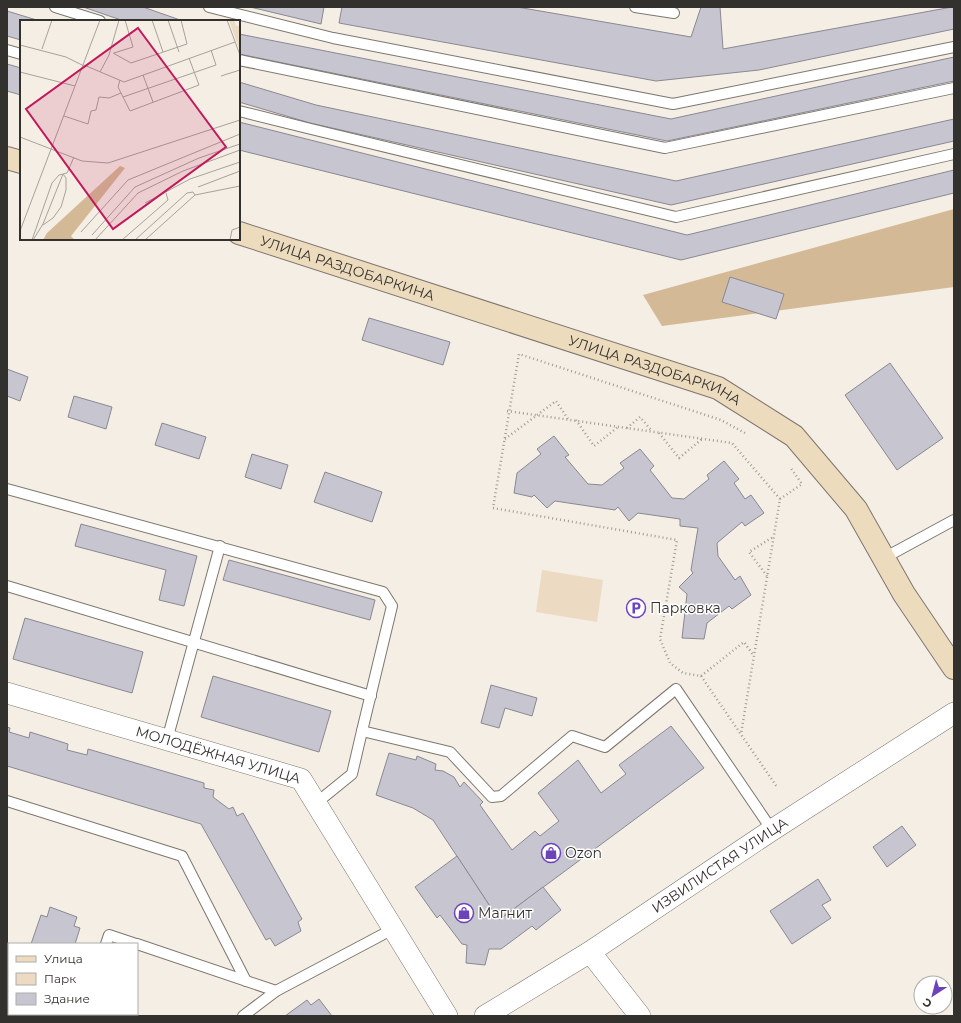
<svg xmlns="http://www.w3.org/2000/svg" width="961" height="1023" viewBox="0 0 961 1023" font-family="Montserrat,sans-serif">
<rect width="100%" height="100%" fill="#f5eee4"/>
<!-- green -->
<path fill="#ecdac2" d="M542,570l61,10 -6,42 -61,-10z"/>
<!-- forest -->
<path fill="#d3b996" d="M954,209v78l-292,39 -19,-31z"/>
<!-- building -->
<g fill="#c7c5d0" stroke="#8a8892">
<path d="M83,7h60l40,14h-59z"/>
<path d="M250,7h74l-3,17z"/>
<path d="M342,7h175l174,30 10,-30h19l3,42 229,-42h2v22l-195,41 -103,11 -317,-58z"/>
<path d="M7,11l33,10h-19v19l-14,-4z"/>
<path d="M239,34l432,85 283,-62v24l-287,60 -428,-87z"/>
<path d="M7,64l14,4v27l-14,-4z"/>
<path d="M239,82l77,23 360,76 278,-62v22l-283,64 -361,-82 -71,-21z"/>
<path d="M239,122l448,113 267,-65v23l-273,67 -442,-110z"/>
<path d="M730,277l54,17 -8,25 -54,-17z"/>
<path d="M369,318l81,24 -7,23 -81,-25z"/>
<path d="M890,363l53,75 -46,32 -52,-75z"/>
<path d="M7,369l21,8 -8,24 -13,-5z"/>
<path d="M74,396l38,11 -6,22 -38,-12z"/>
<path d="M162,423l44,14 -7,22 -44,-14z"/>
<path d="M554,436l15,19 -4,2 23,27 14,1 22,-17 -4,-5 20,-14 14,17 -4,4 22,28 12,1 25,-20 -2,-4 17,-14 15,18 -5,4 11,16 6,-4 13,18 -19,13 -3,-4 -25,21 1,13 17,24 5,-4 11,19 -19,14 -3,-3 -22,17 -3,16 -22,-1 5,-44 -8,-7 14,-14 -2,-3 7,-42 -18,-2v-7l-42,-6 -9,8 -11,-14 -3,3 -60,-9 -8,7 -13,-13 -2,2 -18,-4 3,-20 24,-19 -4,-5z"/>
<path d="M252,454l36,11 -7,24 -36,-12z"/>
<path d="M325,472l57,20 -10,30 -58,-20z"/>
<path d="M81,524l116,32 -13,50 -25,-6 7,-30 -91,-24z"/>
<path d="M229,560l146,40 -5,20 -147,-40z"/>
<path d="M25,618l118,34 -11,41 -119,-34z"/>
<path d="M213,676l118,35 -12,41 -118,-35z"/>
<path d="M491,685l46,13 -5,18 -27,-8 -6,20 -18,-5z"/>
<path d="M671,726l33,42 -205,152 -66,-100 -20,-12 -37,-13 13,-42 27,7 1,-4 19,8 -1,6 8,1 11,6 6,10 4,-5 19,20 -3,3 32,45 23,-19 5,5 19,-15 -21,-28 40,-33 23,33 25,-19 -7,-9z"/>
<path d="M7,727l3,1 -1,4 20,6 1,-6 38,12 -1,6 20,5 1,-6 116,34v5l10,2 -1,7 16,12 4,-2 4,9 6,-3 59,106 -4,3 3,9 -26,15 -5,-8 -4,2 -65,-116 -194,-58z"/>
<path d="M902,826l14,19 -29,22 -14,-20z"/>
<path d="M457,856l42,64 44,-33 18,23 -25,20 -4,-4 -31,23h-12l-4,16 -19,-2 1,-18 -5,-1 -22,-29 -3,3 -22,-31z"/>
<path d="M818,879l13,21 -9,5 9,13 -39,26 -22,-33z"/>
<path d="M50,907l27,10 -3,9 6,2 -5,16h-44l10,-29 6,2z"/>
<path d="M319,999l13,17h-47l22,-16 4,5z"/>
<path d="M9,1009v5h42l-1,2h-43z"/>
</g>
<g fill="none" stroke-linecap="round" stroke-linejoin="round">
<defs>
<g id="lane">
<path d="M55,7l45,14"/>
<path d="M209,7l124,31 340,66 281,-57"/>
<path d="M635,7l39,6"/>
<path d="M7,50l14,4"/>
<path d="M239,60l426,88 289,-60"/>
<path d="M239,111l72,18 365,88 278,-63"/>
<path d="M7,489l376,103 9,14 -30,125"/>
<path d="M884,558l70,-38"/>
<path d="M7,586l364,110"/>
<path d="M167,740l53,-194"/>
<path d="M7,801l175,55 64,125"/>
<path d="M315,804l37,-30 10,-43 88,21 42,45 9,-1 71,-60 33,11 71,-58 96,141"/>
<path d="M106,944l3,-9 27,9"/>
<path d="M137,944l139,47"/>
<path d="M82,1016l1,-2"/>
<path d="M243,1016l33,-25 117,-62"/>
</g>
<g id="street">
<path id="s1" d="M7,693l294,86 146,237"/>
<path d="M590,952l50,64"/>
<path id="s2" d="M485,1016l105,-64 182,-122 182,-117"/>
</g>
<g id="secondary">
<path d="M7,158l14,4"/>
<path id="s3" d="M239,233l479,155 76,48 62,73 48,85 50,74"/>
</g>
</defs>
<!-- lane casing -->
<use href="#lane" stroke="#7e776f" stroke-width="12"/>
<!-- street casing -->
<use href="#street" stroke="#7e776f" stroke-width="22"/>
<!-- secondary casing -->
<use href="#secondary" stroke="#7e776f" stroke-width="24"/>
<!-- path -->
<g stroke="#a19c94" stroke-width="2.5" stroke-dasharray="1 3" stroke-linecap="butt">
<path d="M507,411l225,32 48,56 -39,235"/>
<path d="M576,420l18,26 24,-19"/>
<path d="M627,428l13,-11 12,14"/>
<path d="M659,433l20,25 23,-19"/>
<path d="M745,433l-24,-13 -202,-66 -26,154 184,32 -17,99 10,24 13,10 18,3 43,-34 10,14"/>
<path d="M505,439l51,-38 12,18"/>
<path d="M780,499l22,-15 -12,-17"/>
<path d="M767,576l-18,-24 24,-15"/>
<path d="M701,676l76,111"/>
</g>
<!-- lane -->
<use href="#lane" stroke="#fff" stroke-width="10"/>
<!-- street -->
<use href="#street" stroke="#fff" stroke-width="21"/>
<!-- secondary -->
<use href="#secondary" stroke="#eddbbe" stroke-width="22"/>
</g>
<!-- icons -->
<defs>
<symbol id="parking-ring" viewBox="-11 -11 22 22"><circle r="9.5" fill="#fff" stroke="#6d43bc" stroke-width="1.5"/><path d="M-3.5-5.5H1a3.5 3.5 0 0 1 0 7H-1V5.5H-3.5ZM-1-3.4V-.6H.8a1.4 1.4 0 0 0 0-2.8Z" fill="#6d43bc"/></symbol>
<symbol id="shop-ring" viewBox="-11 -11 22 22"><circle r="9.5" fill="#fff" stroke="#6d43bc" stroke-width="1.5"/><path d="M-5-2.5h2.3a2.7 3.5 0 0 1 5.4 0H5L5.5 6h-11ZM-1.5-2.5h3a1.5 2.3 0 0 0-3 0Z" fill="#6d43bc"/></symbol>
</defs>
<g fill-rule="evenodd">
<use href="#parking-ring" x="625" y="597" width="22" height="22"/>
<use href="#shop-ring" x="540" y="842" width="22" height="22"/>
<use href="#shop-ring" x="453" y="902" width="22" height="22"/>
</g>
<g text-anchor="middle" stroke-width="3" stroke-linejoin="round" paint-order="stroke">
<!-- street labels -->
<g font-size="14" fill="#33312d" stroke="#fff">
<text dy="5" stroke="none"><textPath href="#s3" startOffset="114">УЛИЦА РАЗДОБАРКИНА</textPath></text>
<text dy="5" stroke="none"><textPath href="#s3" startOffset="438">УЛИЦА РАЗДОБАРКИНА</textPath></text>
<text dy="5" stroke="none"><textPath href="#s1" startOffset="220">МОЛОДЁЖНАЯ УЛИЦА</textPath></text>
<text dy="5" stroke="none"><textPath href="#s2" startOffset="279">ИЗВИЛИСТАЯ УЛИЦА</textPath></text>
</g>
<!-- poi labels -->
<g font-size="14" fill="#33312d" stroke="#fff" text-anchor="start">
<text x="650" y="613">Парковка</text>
<text x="565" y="858">Ozon</text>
<text x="478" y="918">Магнит</text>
</g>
</g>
<!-- overview -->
<g transform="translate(20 20)">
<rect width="220" height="220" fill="#f5eee4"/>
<path d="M209,0h5l2,6h3l1,25z" fill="#ecdac2"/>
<path d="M100,146l5,2 -54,68 4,4h-32l4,-7z" fill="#d3b996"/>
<path fill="none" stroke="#a7a29b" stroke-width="1" d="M132,0l11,32M148,0l11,32M207,0l13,35M0,25l46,12 18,9M22,29l10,-29M93,33l18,10 56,-19 -6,-24M94,33l19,-6 -8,-27M64,45l40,17 111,-40M0,52l55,14M80,52l9,-17 10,-35M123,55l10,27M201,56l19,-6M101,73l9,18 69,-26 -10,-27M103,77l93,-32 -5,-15M44,96l24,8 3,-13 5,-1 3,-13 10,1 12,-5 -3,-6 2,-7M0,117l62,24 26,2 132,-43M178,167l42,-16M125,183l45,-24 50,-17M23,205l10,-7 8,-11 5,-17v-12l-3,-4M0,211l80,-211M61,212l47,-52 112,-46M72,215l43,-48 64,-29 41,-14M12,220l20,-57 7,-8 8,-2 7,-16M13,220l10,-16 20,-50M75,220l43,-47 45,-22 57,-21M102,220l46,-40 -2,-7M115,220l52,-47 6,-1 2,3M125,220l50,-45 45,-9M210,220l2,-10 8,-3"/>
<path fill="#c2185b" fill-opacity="0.15" stroke="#c2185b" stroke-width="2" d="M118,8l88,119 -113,82 -87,-120z"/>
<rect width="220" height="220" fill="none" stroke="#33312d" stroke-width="2"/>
</g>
<!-- border -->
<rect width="961" height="1023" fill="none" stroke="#33312d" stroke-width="16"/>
<!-- legend -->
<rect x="8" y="943" width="130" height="72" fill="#ffffff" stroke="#adadab"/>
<rect x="16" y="956" width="20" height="6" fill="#eddbbe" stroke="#adadab"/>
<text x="44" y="963" font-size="12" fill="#33312d">Улица</text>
<rect x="16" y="973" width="20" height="12" fill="#ecdac2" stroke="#adadab"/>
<text x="44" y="983" font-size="12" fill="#33312d">Парк</text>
<rect x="16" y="993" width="20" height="12" fill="#c7c5d0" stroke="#adadab"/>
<text x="44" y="1003" font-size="12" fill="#33312d">Здание</text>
<!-- north arrow -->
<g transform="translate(933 995) rotate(216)"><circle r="19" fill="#ffffff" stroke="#adadab"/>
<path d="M0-3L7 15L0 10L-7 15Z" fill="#6d43bc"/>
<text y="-6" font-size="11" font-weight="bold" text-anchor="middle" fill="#33312d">С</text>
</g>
</svg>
